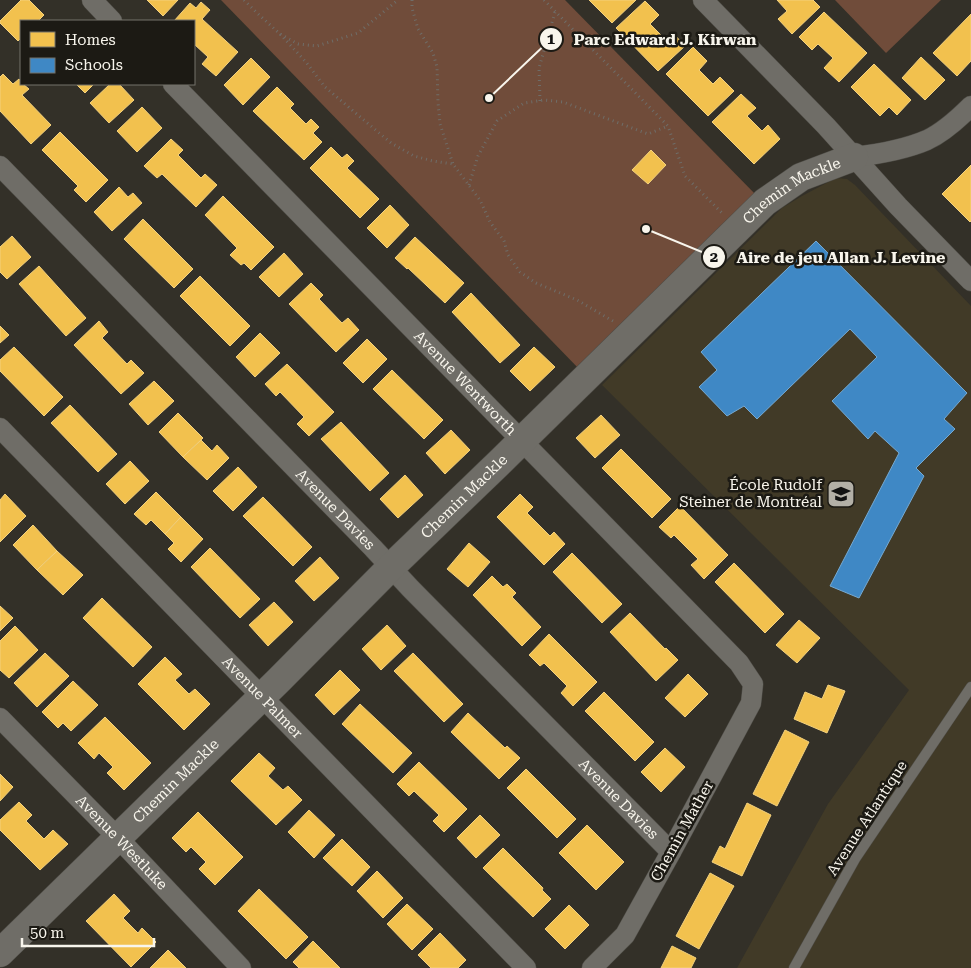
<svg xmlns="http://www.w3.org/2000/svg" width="971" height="968" viewBox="0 0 971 968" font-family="'Roboto Serif',serif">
<rect width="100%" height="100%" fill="#333028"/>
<!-- built -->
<path fill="#413a27" d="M836,178l11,1 8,6 116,121v662h-234l91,-164 81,-114 -307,-305 180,-177 20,-12z"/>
<!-- green -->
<g fill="#704c3a">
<path d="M221,0h344l192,196 -176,175z"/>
<path d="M835,0h106l-55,53z"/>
</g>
<!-- homes -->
<g fill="#f2c14e" stroke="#f4d17d">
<path d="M21,0h8l15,15 -6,6h-17v17l-3,3 -18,-18v-2z"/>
<path d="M147,0h31l-15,16z"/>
<path d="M589,0h47l-24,23z"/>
<path d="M777,0h36l7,7 -28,27 -14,-15 9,-8z"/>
<path d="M645,1l14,14 -9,9 15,15 7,-7 13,14 -27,25 -42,-43z"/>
<path d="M201,2l9,8 -8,9 36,33 -22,24 -14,-12 6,-7 -14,-13v-23h-20l16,-18 6,5z"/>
<path d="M824,12l43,41 -28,29 -15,-14 9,-10 -15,-14 -6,6 -13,-13z"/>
<path d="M971,14v47l-14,15 -24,-23z"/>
<path d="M693,47l14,14 -8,9 14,14 7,-7 14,14 -26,25 -42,-42z"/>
<path d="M921,57l24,23 -20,20 -23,-22z"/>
<path d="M251,58l19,19 -27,28 -19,-20z"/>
<path d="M874,64l37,36 -14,15 -8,-8 -9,9 -29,-29z"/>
<path d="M3,74l10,10 6,-5 2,3v2h2l6,5 -7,6 29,30 -20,19 -31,-33v-34z"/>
<path d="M76,84h18l-9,9z"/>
<path d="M110,84h9l15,16 -25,23 -19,-20z"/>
<path d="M277,87l17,17 -4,4 16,16 5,-5 8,8 -6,6 9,9 -18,18 -51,-49z"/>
<path d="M741,94l15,14 -9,8 15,15 6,-6 12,14 -26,25 -42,-42z"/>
<path d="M142,107l20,21 -25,24 -20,-21z"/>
<path d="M60,132l48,48 -22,22 -12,-12 4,-4 -36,-36z"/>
<path d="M171,139l12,11 -5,5 23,23 4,-4 12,11 -21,22 -34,-33 -5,4 -13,-12z"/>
<path d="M331,147l11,11 5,-4 7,7 -7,7 32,31 -19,19 -50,-50z"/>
<path d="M651,150l15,15 -18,19 -16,-14z"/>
<path d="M971,165v56l-1,1 -28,-28z"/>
<path d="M119,187l9,10 5,-4 9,10 -30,28 -18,-19z"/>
<path d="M223,196l51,51 -23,23 -7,-7 -3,2 -11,-10 7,-7 -32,-33z"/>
<path d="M390,205l19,20 -22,23 -20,-20z"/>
<path d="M143,219l50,50 -19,19 -50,-49z"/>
<path d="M12,236l19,21 -24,22 -7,-7v-25z"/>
<path d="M415,237l49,46 -19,20 -37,-35 -1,1 -12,-11z"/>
<path d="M284,253l19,21 -24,23 -20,-20z"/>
<path d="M39,266l47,52 -20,18 -47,-52z"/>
<path d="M200,276l50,50 -20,20 -50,-50z"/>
<path d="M311,283l12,12 -4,4 23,24 6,-5 11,12 -23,22 -47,-48z"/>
<path d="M471,293l49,52 -20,18 -48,-51z"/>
<path d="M99,321l9,11 -6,6 25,26 4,-4 13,13 -23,21 -47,-49z"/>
<path d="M0,326l9,9 -9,8z"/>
<path d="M260,333l20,20 -25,24 -19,-20z"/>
<path d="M367,339l20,20 -24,24 -20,-20z"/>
<path d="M14,347l49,50 -19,19 -44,-45v-11z"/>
<path d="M534,347l21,20 -25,24 -20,-20z"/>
<path d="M287,364l47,48 -25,24 -12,-12 7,-7 -24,-25 -4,4 -11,-12z"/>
<path d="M392,370l51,50 -19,19 -51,-50z"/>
<path d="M154,381l20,20 -26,24 -19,-21z"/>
<path d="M70,405l47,49 -19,18 -47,-49z"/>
<path d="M178,413l25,25 -20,19 -24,-25z"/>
<path d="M601,415l19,20 -25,23 -19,-20z"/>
<path d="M341,422l48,51 -19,18 -49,-52z"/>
<path d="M451,430l19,20 -25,24 -19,-21z"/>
<path d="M201,440l11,11 5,-6 12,13 -22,22 -24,-23z"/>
<path d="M621,449l50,50 -19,19 -50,-50z"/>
<path d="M130,461l19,20 -24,23 -19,-20z"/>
<path d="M238,467l19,20 -24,24 -20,-20z"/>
<path d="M405,475l18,20 -25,23 -18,-19z"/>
<path d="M156,492l25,25 -16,17 -14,-14 -5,5 -12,-11z"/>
<path d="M5,494l21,22 -26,26v-42z"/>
<path d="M520,494l13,13 -6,6 23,23 4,-4 11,12 -21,21 -47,-48z"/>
<path d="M263,497l49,50 -19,19 -50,-50z"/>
<path d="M680,506l48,49 -24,24 -13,-14 7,-6 -24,-24 -3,3 -12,-11z"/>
<path d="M181,517l22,22 -22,23 -13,-13 6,-6 -9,-9z"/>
<path d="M33,525l24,26 -20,19 -24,-25z"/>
<path d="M469,543l21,19 -22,25 -21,-18z"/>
<path d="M210,548l50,51 -20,19 -49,-51z"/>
<path d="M57,551l26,24 -20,20 -26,-25z"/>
<path d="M572,553l50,51 -20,19 -49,-51z"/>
<path d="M320,557l19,21 -25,23 -19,-20z"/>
<path d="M734,563l50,51 -19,19 -50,-51z"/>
<path d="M492,576l11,11 4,-3 9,9 -4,4 29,30 -19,19 -49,-51z"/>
<path d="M102,598l50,49 -19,20 -50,-49z"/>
<path d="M274,602l19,20 -25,24 -19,-21z"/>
<path d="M0,606l13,12 -13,13z"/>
<path d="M630,613l35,36 1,-1 12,12 -22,21 -46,-49z"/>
<path d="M799,620l21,18 -23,25 -21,-18z"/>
<path d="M387,625l19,21 -25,24 -19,-21z"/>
<path d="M15,626l23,24 -29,28 -9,-8v-29z"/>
<path d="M549,634l48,48 -24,24 -12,-13 6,-7 -23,-23 -4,3 -11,-11z"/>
<path d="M45,653l24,23 -32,31 -23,-24z"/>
<path d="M413,653l50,51 -19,18 -50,-51z"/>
<path d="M165,657l17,17 -7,6 14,14 6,-5 15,15 -26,26 -46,-46z"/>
<path d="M340,670l20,20 -26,25 -19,-20z"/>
<path d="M688,674l20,20 -23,23 -20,-19z"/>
<path d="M73,681l25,24 -27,26 -8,-8 -5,5 -16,-16z"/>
<path d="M828,685l17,6 -18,42 -33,-14 11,-27 17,7z"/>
<path d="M604,692l50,50 -19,19 -50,-50z"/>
<path d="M360,704l52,49 -19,20 -51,-49z"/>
<path d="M468,713l37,35 2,-2 13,12 -21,21 -48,-47z"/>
<path d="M105,717l46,46 -27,27 -17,-17 6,-6 -14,-14 -5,6 -16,-16z"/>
<path d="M785,730l24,12 -32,64 -24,-12z"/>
<path d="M665,748l20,19 -24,25 -20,-20z"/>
<path d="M259,753l16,15 -7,8 15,14 5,-4 14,14 -26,25 -45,-44z"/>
<path d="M419,762l48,47 -23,23 -11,-11 6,-6 -25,-24 -5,5 -12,-12z"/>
<path d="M526,769l50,50 -19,19 -50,-50z"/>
<path d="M0,774l13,13 -13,14z"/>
<path d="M19,802l13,13 -6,6 18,18 9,-9 15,14 -28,26 -40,-40v-10z"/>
<path d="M747,803l24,12 -29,61 -30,-14 8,-16 5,3z"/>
<path d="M309,810l26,25 -21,23 -26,-26z"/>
<path d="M198,812l45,45 -28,28 -16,-16 7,-7 -15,-15 -5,5 -14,-14z"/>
<path d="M480,815l20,20 -24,23 -19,-20z"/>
<path d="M587,825l37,37 -28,28 -37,-37z"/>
<path d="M342,839l28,28 -18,19 -29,-28z"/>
<path d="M503,848l40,40 -1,2 9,9 -18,18 -50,-49z"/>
<path d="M377,871l26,27 -20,20 -26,-27z"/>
<path d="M710,873l24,13 -35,63 -23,-13z"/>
<path d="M259,889l49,48 -22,22 -48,-48z"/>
<path d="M114,894l16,17 -7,7 15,15 4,-5 14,14 -25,25 -45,-46z"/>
<path d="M407,904l26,25 -21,21 -25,-26z"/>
<path d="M569,905l20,20 -24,24 -20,-20z"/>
<path d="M440,933l26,27 -8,8h-27l-13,-13z"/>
<path d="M313,941l27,27h-41l-6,-6z"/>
<path d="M672,946l24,12 -5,10h-30z"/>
<path d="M168,950l18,18h-36z"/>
</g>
<!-- schools -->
<path fill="#3f88c5" stroke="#76a9d1" d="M816,241l151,152 -23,26 11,10 -39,39 8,8 -65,122 -29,-12 69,-133 -24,-22 -7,8 -36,-38 45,-44 -27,-28 -93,90 -13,-13 -17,10 -28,-29 18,-17 -16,-18z"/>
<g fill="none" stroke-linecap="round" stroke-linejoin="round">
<defs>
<path id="lane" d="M794,968l61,-109 116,-172"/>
<g id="street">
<path d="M92,0l20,21"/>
<path d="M703,0l123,126 72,80 73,75"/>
<path id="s1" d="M173,84l566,579 14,21 -2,19 -80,149 -46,83 -33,33"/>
<path d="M854,157c25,-3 50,-7 73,-17 17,-8 31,-21 44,-34"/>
<path id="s2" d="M0,166l373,382 37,40 261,264"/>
<path id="s3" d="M0,428l526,540"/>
<path id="s4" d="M0,718l118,120 123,130"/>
</g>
<g id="secondary">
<path id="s5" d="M0,953l279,-273 111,-112 113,-109 262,-257 36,-25 53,-20"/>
</g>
</defs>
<!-- lane casing -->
<use href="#lane" stroke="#4e4c46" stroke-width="11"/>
<!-- street casing -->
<use href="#street" stroke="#4e4c46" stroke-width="21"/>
<!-- secondary casing -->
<use href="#secondary" stroke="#4e4c46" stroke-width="29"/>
<!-- path -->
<g stroke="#6f6d68" stroke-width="3" stroke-dasharray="1 4" stroke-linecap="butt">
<path d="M244,0l13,13 23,21 18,10 19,2 41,-13 40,-33"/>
<path d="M412,0v8l6,21 15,24 4,14 1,35 2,22 13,40"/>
<path d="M544,0l124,126 17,50 38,38"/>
<path d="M280,34l26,28 19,25 66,56 23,13 19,5 20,3 27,36 10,22 14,19 4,14 12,17 16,11 41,17 36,21"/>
<path d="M540,101l-1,-33 16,-56"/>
<path d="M469,185l9,-29 19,-35 27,-18 20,-3 19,2 85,32 20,-8"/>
</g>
<!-- lane -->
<use href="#lane" stroke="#6f6d67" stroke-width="10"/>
<!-- street -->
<use href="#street" stroke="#6f6d67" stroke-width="20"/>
<!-- secondary -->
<use href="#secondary" stroke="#6f6d67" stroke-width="28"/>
</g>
<!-- icons -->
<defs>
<symbol id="school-square" viewBox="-11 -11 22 22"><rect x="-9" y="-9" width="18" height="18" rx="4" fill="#b3b0a7" stroke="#1c1a14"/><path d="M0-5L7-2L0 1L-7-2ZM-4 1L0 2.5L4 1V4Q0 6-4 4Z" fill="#111"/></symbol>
</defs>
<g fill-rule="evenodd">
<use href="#school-square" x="825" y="478" width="32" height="32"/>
</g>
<g text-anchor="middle" stroke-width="5" stroke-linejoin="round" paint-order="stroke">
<!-- street labels -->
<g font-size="15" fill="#f8f5ec" stroke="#1c1a14">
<text dy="5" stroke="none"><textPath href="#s5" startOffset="1101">Chemin Mackle</textPath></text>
<text dy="5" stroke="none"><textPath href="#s1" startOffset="418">Avenue Wentworth</textPath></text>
<text dy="5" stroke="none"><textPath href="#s5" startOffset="651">Chemin Mackle</textPath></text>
<text dy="5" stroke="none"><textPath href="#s2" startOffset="480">Avenue Davies</textPath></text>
<text dy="5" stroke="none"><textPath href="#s3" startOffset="376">Avenue Palmer</textPath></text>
<text dy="5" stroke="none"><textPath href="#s5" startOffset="246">Chemin Mackle</textPath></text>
<text dy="5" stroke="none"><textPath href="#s2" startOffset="885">Avenue Davies</textPath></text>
<text transform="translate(867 818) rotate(-57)" y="5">Avenue Atlantique</text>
<text transform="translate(682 831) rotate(-61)" y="5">Chemin Mather</text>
<text dy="5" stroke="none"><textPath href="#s4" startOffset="174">Avenue Westluke</textPath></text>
</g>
<!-- poi labels -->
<g font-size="15" fill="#f8f5ec" stroke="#1c1a14" text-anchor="end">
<text x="822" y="490">École Rudolf<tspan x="822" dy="17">Steiner de Montréal</tspan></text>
</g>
</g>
<!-- callouts -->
<path fill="none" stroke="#f8f5ec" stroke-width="2" d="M489 98L551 39M646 229L714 257"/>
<g fill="#f8f5ec" stroke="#1c1a14" stroke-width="2">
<circle cx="489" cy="98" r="5"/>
<circle cx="646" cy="229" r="5"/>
<circle cx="551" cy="39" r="12"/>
<circle cx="714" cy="257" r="12"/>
</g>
<g font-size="15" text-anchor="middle" font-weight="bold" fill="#111">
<text x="551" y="44">1</text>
<text x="714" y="262">2</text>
</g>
<g font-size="16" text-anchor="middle" font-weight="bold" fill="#f8f5ec" stroke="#1c1a14" stroke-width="5" stroke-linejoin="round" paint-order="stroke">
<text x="665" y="45">Parc Edward J. Kirwan</text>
<text x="841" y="263">Aire de jeu Allan J. Levine</text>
</g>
<!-- legend -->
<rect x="20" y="20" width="175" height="65" fill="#1c1a14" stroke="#74726a"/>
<rect x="30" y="32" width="25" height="15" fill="#f2c14e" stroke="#74726a"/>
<text x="65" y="45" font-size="15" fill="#f8f5ec">Homes</text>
<rect x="30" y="58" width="25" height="15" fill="#3f88c5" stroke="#74726a"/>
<text x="65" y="70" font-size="15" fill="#f8f5ec">Schools</text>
<!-- scale -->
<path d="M22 938v8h132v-8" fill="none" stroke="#f8f5ec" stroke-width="2.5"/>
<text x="30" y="938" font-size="15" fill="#f8f5ec" stroke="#1c1a14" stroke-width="4" paint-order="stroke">50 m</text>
</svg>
